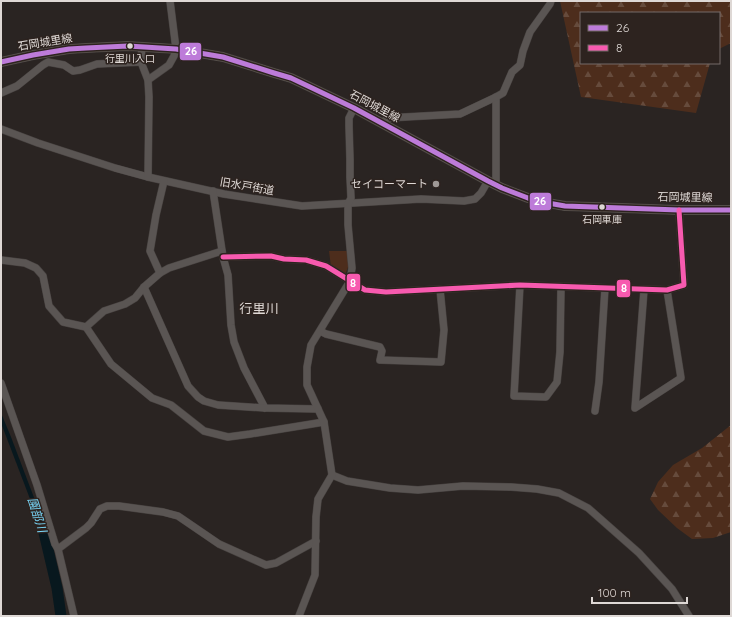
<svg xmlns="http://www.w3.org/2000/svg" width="732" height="617" viewBox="0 0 732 617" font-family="Quicksand,'Noto Sans JP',sans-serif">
<defs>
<pattern id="forest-firs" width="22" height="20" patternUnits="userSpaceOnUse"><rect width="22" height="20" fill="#4d2d1c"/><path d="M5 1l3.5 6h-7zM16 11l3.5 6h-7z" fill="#664b3c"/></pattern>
</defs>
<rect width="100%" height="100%" fill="#2a2422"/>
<!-- green -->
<path fill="#4d2d1c" d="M329,251h20v14l-4,10 -14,-8z"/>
<!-- forest -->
<g fill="url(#forest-firs)">
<path d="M560,1h171v42l-12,6v-36h-138v50h129l-14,50 -115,-16z"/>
<path d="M731,425v107l-18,6 -21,1 -15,-11 -19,-18 -8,-11 8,-17 15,-17 29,-17z"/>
</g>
<!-- water -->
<path fill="#08181e" d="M1,413l10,24 33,87 -4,1 -39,-102z"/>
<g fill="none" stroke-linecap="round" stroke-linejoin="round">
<!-- river -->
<path stroke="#08181e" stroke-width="11" d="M37,511l5,13 15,64 4,28"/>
<defs>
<g id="minor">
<path d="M141,62l7,18"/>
<path d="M1,93l16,-7 26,-21 5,-3 16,3 9,6 7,-1 17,-6 44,-2 1,-16"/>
<path d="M496,97v88"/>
<path d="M382,124l5,-6 73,-4 36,-17 7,-4 9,-21 8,-7 3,-14 7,-19 20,-28 1,-3"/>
<path d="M1,129l37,14 77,25 33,9 76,17 78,12 119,-7 43,2 11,-2 6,-6 7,-12"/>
<path d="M148,177l1,-80 -1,-17 21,-15 5,-9 2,-7 -6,-48"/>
<path d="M213,191l10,66 5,18 3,50 3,17 10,26 21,40"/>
<path d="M223,257l48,-1 13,3 22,1 20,6 39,24 21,2 134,-7 147,5 17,-5 -5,-75"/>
<path d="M1,260l24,3 11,5 7,8 6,30 14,16 23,5 25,37 41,34 19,7 33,26 24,6 22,-3 74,-12"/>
<path d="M160,273l9,-5 53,-17"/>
<path d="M520,285l-6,111 32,1 11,-15 3,-30 1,-65"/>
<path d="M144,287l44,99 10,11 6,4 14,4 47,3 53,1"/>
<path d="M644,290l-9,118 46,-30 -14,-88"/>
<path d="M86,327l18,-16 21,-7 10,-6 9,-11 16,-14 -10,-22 6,-36 8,-34"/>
<path d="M320,331l6,3 54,13 2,4 -2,9 61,2 3,-32 -4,-41"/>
<path d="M1,383l36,102 18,59 3,5 16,67"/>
<path d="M595,411l4,-29 6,-94"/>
<path d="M332,475l15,6 43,7 28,2 45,-4 48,1 26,2 22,4 29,15 51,45 33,36 17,27"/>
<path d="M58,549l28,-21 5,-5 9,-14 7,-3h12l44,6 15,4 41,28 47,21 10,-2 40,-22"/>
<path d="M299,616l16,-41 1,-58 2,-18 14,-24 -8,-53 -17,-37v-18l4,-22 39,-64 2,-13 -4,-43v-21l3,-6 -1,-21v-18l-1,-33v-8l5,-10"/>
</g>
<path id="major" d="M1,62l32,-7 36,-6 17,-1 42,-2 48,3 47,8 51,16 17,5 19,9 44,21 134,73 14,7 26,10 14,4 23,4 114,4h52"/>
</defs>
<!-- minor casing -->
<use href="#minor" stroke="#474240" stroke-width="8"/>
<!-- major casing -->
<use href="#major" stroke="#474240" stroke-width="10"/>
<!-- minor -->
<use href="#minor" stroke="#5a5553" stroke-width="7"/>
<!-- major -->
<use href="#major" stroke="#615a53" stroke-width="9"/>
<defs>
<path id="bus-1" d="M1,62l32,-7 36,-6 17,-1 42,-2 48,3 47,8 51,16 17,5 19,9 44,21 134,73 14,7 26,10 14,4 23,4 114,4h52"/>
<path id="bus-2" d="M223,257l48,-1 13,3 22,1 20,6 39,24 21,2 134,-7 147,5 17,-5 -5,-75"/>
</defs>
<!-- bus-1 casing -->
<use href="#bus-1" stroke="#2d231f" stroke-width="8"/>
<!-- bus-2 casing -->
<use href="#bus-2" stroke="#2d231f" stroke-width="8"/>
<!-- bus-1 -->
<use href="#bus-1" stroke="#bd7bd9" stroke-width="5"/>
<!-- bus-2 -->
<use href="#bus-2" stroke="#f75aaf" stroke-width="5"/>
</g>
<!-- markers -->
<g fill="#ded8d5" stroke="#2d231f" stroke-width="1.5">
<circle cx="130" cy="46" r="3.5"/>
<circle cx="602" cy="207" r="3.5"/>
</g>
<circle fill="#9f9996" stroke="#2d231f" stroke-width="1.5" cx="436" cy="184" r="4"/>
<g text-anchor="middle" stroke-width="3" stroke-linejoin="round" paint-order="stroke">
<!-- bus labels -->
<g font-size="10" fill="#ded8d5" stroke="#2d231f">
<text x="130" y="62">行里川入口</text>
<text x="602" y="223">石岡車庫</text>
</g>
<!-- street labels -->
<g font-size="11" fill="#ded8d5" stroke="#2d231f">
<text transform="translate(45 42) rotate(-9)" y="4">石岡城里線</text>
<text transform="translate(375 106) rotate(28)" y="4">石岡城里線</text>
<text transform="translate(247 186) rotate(10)" y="4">旧水戸街道</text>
<text transform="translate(685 197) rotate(1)" y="4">石岡城里線</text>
</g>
<!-- poi labels -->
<g font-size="11" fill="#ded8d5" stroke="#2d231f" text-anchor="end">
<text x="428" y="188">セイコーマート</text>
</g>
<!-- water labels -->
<g font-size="12" font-style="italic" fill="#78d6f8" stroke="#2d231f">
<text transform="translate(37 515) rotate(72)" y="4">園部川</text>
</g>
<!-- quarter labels -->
<g font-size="13" fill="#ded8d5" stroke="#2d231f">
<text x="259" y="313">行里川</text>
</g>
</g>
<g stroke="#2d231f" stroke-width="1.5">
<rect x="179" y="42" width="23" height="19" rx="4" fill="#bd7bd9"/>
<rect x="529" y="192" width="23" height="19" rx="4" fill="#bd7bd9"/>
<rect x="346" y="273" width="15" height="19" rx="4" fill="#f75aaf"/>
<rect x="616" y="279" width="15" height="19" rx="4" fill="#f75aaf"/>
</g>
<g font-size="11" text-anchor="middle" font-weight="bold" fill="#fff">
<text x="191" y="55">26</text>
<text x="540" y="205">26</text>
<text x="353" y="287">8</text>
<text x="624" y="292">8</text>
</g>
<!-- border -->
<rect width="732" height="617" fill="none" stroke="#ded8d5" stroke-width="4"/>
<!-- legend -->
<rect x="580" y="12" width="140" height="52" fill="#2d231f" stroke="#746b68"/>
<rect x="588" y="25" width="20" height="6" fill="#bd7bd9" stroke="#746b68"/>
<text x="616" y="32" font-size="12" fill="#ded8d5">26</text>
<rect x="588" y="45" width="20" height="6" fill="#f75aaf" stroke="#746b68"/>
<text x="616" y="52" font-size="12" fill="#ded8d5">8</text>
<!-- scale -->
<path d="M592 597v6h95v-6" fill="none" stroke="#ded8d5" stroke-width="2"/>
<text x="598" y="597" font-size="12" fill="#ded8d5" stroke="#2d231f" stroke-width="3" paint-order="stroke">100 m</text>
</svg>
